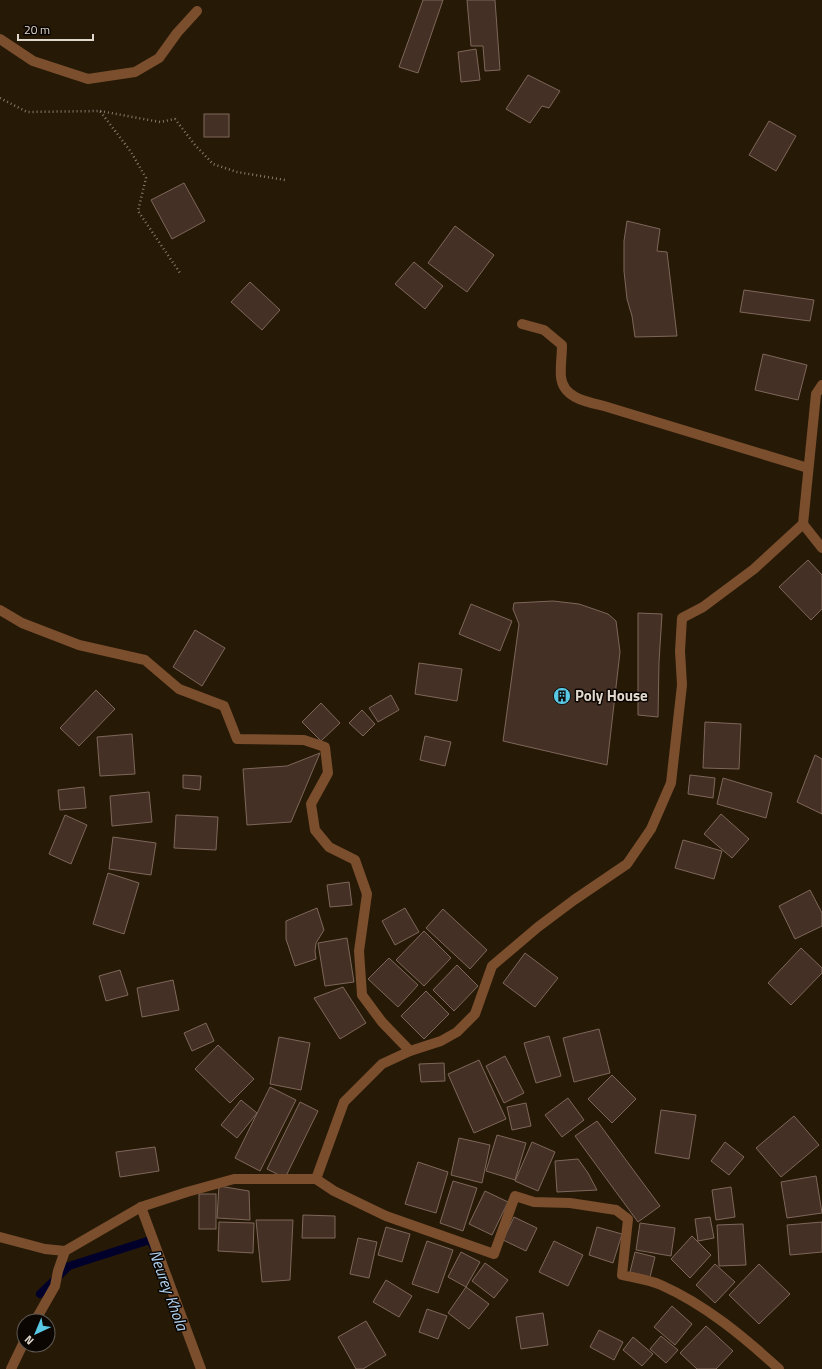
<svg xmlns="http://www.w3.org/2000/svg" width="822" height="1369" viewBox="0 0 822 1369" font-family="'Titillium Web',sans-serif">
<rect width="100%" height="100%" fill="#261a07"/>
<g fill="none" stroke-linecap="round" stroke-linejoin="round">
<!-- stream -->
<path stroke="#00002b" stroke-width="8" d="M40,1294l29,-28 81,-26 3,6"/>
</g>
<!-- building -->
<g fill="#453025" stroke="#7e665a">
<path d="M423,0h20l-25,73 -19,-6z"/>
<path d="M467,0h28l5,70 -15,1 -2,-25h-12z"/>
<path d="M476,49l4,31 -19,2 -3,-30z"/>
<path d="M528,75l32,16 -11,17 -7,-2 -12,17 -24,-14z"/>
<rect x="204" y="114" width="25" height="23"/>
<path d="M769,121l27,15 -20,35 -27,-16z"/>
<path d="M184,183l21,38 -33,18 -21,-39z"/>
<path d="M627,221l33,8 -3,22 10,1 10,84 -42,1 -3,-21 -5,-17 -3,-28v-30z"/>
<path d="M455,226l39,29 -27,37 -39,-29z"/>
<path d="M414,262l29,24 -18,23 -30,-25z"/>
<path d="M250,282l30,28 -18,20 -31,-28z"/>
<path d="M744,290l70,10 -4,21 -70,-9z"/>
<path d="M763,354l44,11 -9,35 -43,-10z"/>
<path d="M808,560l14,15v34l-11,11 -32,-33z"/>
<path d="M553,601l26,3 29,10 8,7 4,31 -13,113 -104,-24 16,-117 -6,-15 1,-6z"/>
<path d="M471,604l41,17 -12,30 -41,-17z"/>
<path d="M638,613l24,1 -3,48 -1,55 -20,-2z"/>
<path d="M195,630l30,18 -23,38 -29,-19z"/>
<path d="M419,663l43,6 -5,32 -42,-7z"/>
<path d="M96,690l19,19 -36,37 -19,-18z"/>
<path d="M391,695l8,15 -21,12 -9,-14z"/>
<path d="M321,703l19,20 -19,18 -19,-19z"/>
<path d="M362,710l13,14 -12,12 -14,-13z"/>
<path d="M705,722l36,2 -2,45 -36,-1z"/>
<path d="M132,734l3,40 -35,2 -3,-39z"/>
<path d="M425,736l26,6 -6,24 -25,-6z"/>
<path d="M320,753l-29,69 -44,3 -4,-56 44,-3z"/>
<path d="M815,755l7,4v55l-25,-12z"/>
<path d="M183,775l18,1 -1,14 -17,-2z"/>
<path d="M690,775l25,3 -2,20 -25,-4z"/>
<path d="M723,778l49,15 -6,25 -49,-14z"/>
<path d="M84,787l2,21 -26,2 -2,-20z"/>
<path d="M149,792l3,30 -40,4 -2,-30z"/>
<path d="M721,814l28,25 -17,19 -28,-24z"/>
<path d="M65,815l22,10 -16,39 -22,-10z"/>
<path d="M176,815l42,2 -2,33 -42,-2z"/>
<path d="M113,837l43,6 -5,32 -42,-6z"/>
<path d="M683,840l39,11 -8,28 -39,-11z"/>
<path d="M108,873l31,10 -15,51 -31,-10z"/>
<path d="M349,882l3,23 -22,2 -3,-22z"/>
<path d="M810,890l12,23v13l-27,13 -16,-33z"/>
<path d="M317,908l7,22 -8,13 -1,8 1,8 -21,7 -9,-27v-18z"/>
<path d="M405,908l14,24 -24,13 -13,-24z"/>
<path d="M443,909l44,41 -17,19 -44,-41z"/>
<path d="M424,931l27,27 -27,28 -28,-26z"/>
<path d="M347,938l7,44 -29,4 -7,-43z"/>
<path d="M801,948l21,20v5l-31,32 -23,-22z"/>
<path d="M525,953l33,25 -23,29 -32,-24z"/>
<path d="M389,958l29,27 -20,22 -30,-28z"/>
<path d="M457,965l21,21 -24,25 -21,-21z"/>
<path d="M120,970l8,25 -22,6 -7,-25z"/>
<path d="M173,980l6,30 -37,7 -5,-29z"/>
<path d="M343,987l23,36 -26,16 -26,-41z"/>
<path d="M426,991l23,23 -25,25 -23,-23z"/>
<path d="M206,1023l8,18 -22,10 -8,-18z"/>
<path d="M599,1029l11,44 -36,9 -11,-44z"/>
<path d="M549,1036l12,40 -25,7 -12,-40z"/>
<path d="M279,1037l31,6 -9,47 -31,-6z"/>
<path d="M218,1045l36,34 -24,24 -35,-34z"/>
<path d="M505,1056l19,37 -20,10 -18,-37z"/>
<path d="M479,1060l27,59 -32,14 -26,-59z"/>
<path d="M444,1063l1,18 -24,1 -2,-18z"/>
<path d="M612,1075l24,24 -24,24 -24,-24z"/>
<path d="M270,1087l26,13 -36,71 -25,-13z"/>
<path d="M568,1098l16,22 -22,17 -17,-22z"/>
<path d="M241,1100l16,13 -20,25 -16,-13z"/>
<path d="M300,1102l18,9 -33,67 -18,-9z"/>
<path d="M526,1103l5,23 -19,4 -5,-23z"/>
<path d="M661,1110l35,5 -7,44 -34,-6z"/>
<path d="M794,1116l25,29 -38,32 -25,-29z"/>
<path d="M597,1121l63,85 -22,16 -63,-86z"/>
<path d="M497,1135l29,8 -11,37 -29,-9z"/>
<path d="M459,1138l31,7 -8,38 -31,-8z"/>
<path d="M532,1142l23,10 -17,39 -23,-10z"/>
<path d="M725,1142l19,15 -15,18 -18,-14z"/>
<path d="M155,1147l4,24 -39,6 -4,-25z"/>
<path d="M578,1159l10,14 9,17 -40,2 -2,-31z"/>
<path d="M418,1162l30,10 -12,41 -31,-9z"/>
<path d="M816,1176l6,37 -35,5 -6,-36z"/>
<path d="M453,1181l24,7 -14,43 -23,-8z"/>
<path d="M219,1186l30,5 1,29 -33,-2z"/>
<path d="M731,1187l4,30 -19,3 -4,-30z"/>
<path d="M485,1191l23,11 -16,33 -23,-11z"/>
<rect x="199" y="1194" width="17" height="35"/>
<path d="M303,1215l32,1v22h-33z"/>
<path d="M514,1217l23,11 -11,23 -23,-11z"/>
<path d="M710,1217l4,21 -16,3 -3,-22z"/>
<path d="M256,1220h37l-3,60 -28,2z"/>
<path d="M219,1222l35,1 -1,30 -35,-2z"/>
<path d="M822,1222v30l-32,3 -3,-30z"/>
<path d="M640,1223l35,5 -4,28 -35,-6z"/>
<path d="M743,1224l3,41 -27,1 -2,-41z"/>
<path d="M386,1227l24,7 -8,28 -24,-7z"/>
<path d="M597,1227l25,7 -9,29 -24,-8z"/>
<path d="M692,1236l19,19 -21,23 -19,-19z"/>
<path d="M358,1238l19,4 -8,36 -19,-4z"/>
<path d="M427,1241l26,9 -15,43 -26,-9z"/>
<path d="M554,1241l29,14 -15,31 -29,-14z"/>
<path d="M461,1252l19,10 -14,25 -18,-10z"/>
<path d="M635,1252l20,5 -5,20 -20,-5z"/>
<path d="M485,1263l23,17 -14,18 -22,-17z"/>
<path d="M715,1264l20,18 -20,21 -19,-18z"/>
<path d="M759,1264l31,30 -31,30 -30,-29z"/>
<path d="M386,1280l26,16 -13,21 -26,-15z"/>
<path d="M466,1287l23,17 -20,25 -21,-16z"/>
<path d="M672,1306l20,18 -17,21 -21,-18z"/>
<path d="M427,1309l20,7 -9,23 -19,-7z"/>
<path d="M543,1313l5,32 -27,4 -5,-32z"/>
<path d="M366,1321l20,34 -23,14h-7l-18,-32z"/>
<path d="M706,1326l27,25 -17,18h-19l-17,-16z"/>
<path d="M599,1330l24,12 -9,18 -24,-13z"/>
<path d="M661,1336l17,14 -12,13 -16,-14z"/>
<path d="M633,1337l20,17 -11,12 -19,-16z"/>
</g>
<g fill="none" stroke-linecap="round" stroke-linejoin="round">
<!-- path -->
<g stroke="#867c6d" stroke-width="2.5" stroke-dasharray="1 3" stroke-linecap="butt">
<path d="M0,98l27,14 73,-1 31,41 15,26 -8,33 42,62"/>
<path d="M100,111l60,11 15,-3 20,26 18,19 24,8 48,8"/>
</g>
<!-- minor -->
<g stroke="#7b4e2d" stroke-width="10">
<path d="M0,39l33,22 55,18 47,-7 24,-14 18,-25 20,-22"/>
<path d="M522,324l22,6 18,15c0,11 -2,22 -1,32 2,21 26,25 43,29l204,62"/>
<path d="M803,524l19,24"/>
<path d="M0,610l22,13 57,22 66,15 34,29 45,17 13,33 67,1 21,7 3,26 -17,31 4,26 14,17 26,13 12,34 -8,57 3,44 20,27 28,29"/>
<path d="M316,1179l28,-77 38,-38 28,-13 31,-10 16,-9 18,-18 17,-48 46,-39 36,-27 53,-36 24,-35 20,-46 11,-98 -2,-34 2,-33 21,-11 51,-38 49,-45 13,-130 6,-9"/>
<path d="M141,1207l60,162"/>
<path d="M0,1237l45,12 20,2"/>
<path d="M35,1321l20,-35 3,-15 7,-20 76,-44 46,-15 47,-13h82l18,12 52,25 108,38 21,-58 19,6 36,1 46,7 12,9 -6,56c13,3 27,5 39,10 45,20 83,52 118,84"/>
<path d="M11,1369l13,-27"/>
</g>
</g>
<!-- icons -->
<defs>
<symbol id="building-disc" viewBox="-11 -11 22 22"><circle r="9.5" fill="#59c8e5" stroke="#0b0602"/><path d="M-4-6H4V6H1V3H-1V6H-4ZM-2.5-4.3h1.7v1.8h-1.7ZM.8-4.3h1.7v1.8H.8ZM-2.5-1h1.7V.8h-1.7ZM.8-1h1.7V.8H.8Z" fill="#111"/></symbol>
</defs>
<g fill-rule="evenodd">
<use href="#building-disc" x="552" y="686" width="20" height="20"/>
</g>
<g text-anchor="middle" stroke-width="3" stroke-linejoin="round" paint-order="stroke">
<!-- poi labels -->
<g font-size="15" font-weight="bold" fill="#e0d8cd" stroke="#0b0602" text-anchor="start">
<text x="575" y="701">Poly House</text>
</g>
<!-- water labels -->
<g font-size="16" font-style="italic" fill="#b1d3f2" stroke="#0b0602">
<text transform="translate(169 1290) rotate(70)" y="6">Neurey Khola</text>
</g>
</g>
<!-- north arrow -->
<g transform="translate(36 1333) rotate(224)"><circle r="19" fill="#0b0602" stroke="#605a53"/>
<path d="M0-3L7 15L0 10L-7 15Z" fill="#59c8e5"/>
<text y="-6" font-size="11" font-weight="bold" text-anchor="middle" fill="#e0d8cd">N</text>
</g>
<!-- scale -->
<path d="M18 34v6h75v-6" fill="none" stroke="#e0d8cd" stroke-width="2"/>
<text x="24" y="34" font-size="12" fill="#e0d8cd" stroke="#0b0602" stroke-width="3" paint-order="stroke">20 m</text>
</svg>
